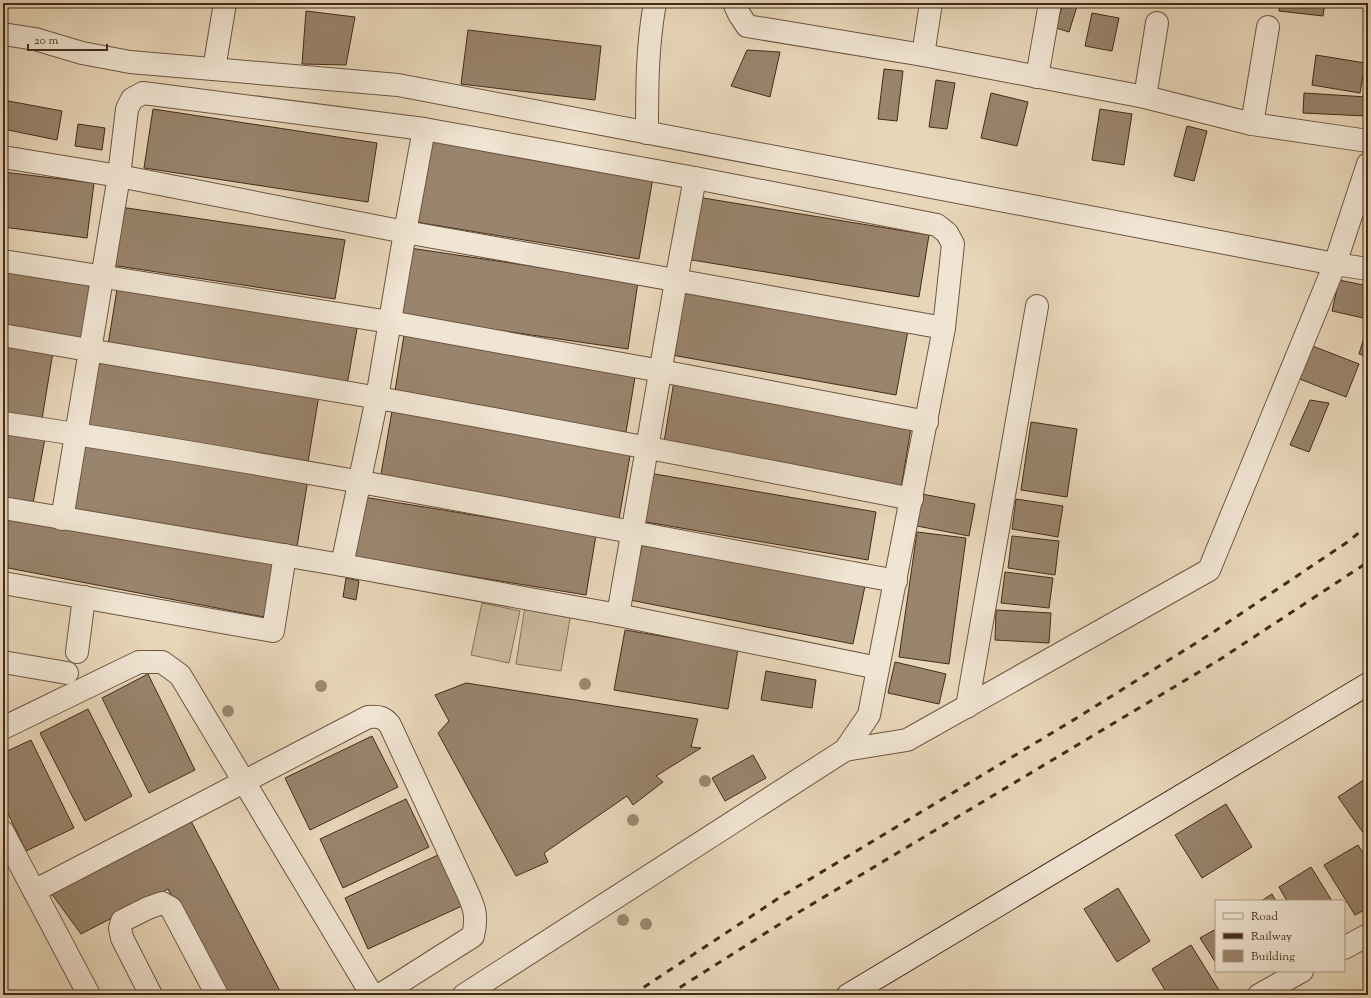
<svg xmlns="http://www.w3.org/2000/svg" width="1371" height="998" viewBox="0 0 1371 998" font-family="'Sorts Mill Goudy',serif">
<rect width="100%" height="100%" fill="#e8d6b9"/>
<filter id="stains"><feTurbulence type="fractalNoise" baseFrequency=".005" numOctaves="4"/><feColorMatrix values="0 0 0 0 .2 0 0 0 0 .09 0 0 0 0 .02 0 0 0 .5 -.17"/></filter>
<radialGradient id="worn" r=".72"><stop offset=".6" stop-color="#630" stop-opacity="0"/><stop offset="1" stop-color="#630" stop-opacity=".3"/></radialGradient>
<!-- pitch -->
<g fill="#ccb99e" stroke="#88725c">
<path d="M482,603l38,8 -11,52 -38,-8z"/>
<path d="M525,606l46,7 -10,58 -45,-7z"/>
</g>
<!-- building -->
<g fill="#99846d" stroke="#432c1a">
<path d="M1063,3h15l-9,29 -13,-4z"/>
<path d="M1177,3h101l1,2 -103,1z"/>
<path d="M1280,3h45l-2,13 -44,-5z"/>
<path d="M306,11l49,6 -9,48 -44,-1z"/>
<path d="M1092,13l27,5 -7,33 -27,-5z"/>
<path d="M468,30l133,16 -6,54 -134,-16z"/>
<path d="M747,50l33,2 -10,45 -39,-11z"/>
<path d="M1316,55l49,8 -5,30 -48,-8z"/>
<path d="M884,69l19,2 -6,50 -19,-2z"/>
<path d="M936,80l19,3 -8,46 -18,-2z"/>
<path d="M991,93l37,9 -11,44 -36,-8z"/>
<path d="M1304,93l63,4 -1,19 -63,-3z"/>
<path d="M3,100l59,11 -5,29 -54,-11z"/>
<path d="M153,109l224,34 -9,59 -224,-34z"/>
<path d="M1100,109l32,5 -8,51 -32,-5z"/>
<path d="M78,124l27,4 -3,22 -27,-4z"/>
<path d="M1187,126l20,5 -13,50 -20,-5z"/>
<path d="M431,134l223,38 -15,87 -223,-37z"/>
<path d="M3,172l91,11 -7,55 -84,-11z"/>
<path d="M697,197l232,38 -10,62 -233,-38z"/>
<path d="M120,207l225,33 -10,59 -224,-34z"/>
<path d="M1368,225v10l-5,-2z"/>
<path d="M410,248l228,34 -10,67 -228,-33z"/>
<path d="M3,269l86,15 -4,60 -82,-15z"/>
<path d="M1339,280l29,6v33l-36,-8z"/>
<path d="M118,283l240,40 -11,62 -239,-40z"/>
<path d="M679,284l230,41 -13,70 -230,-41z"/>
<path d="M1368,324v33l-9,-3z"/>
<path d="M404,335l232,36 -10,61 -232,-35z"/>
<path d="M3,343l50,9 -11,67 -39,-6z"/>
<path d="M1310,345l49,19 -13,33 -49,-19z"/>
<path d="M92,358l227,37 -11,67 -228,-37z"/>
<path d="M674,381l238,41 -11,66 -238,-40z"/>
<path d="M1310,400l19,3 -20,49 -19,-7z"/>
<path d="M392,411l239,39 -12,69 -239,-39z"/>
<path d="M1031,422l46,7 -10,68 -46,-7z"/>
<path d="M3,430l42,8 -13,71 -29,-5z"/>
<path d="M84,445l224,34 -11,68 -223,-34z"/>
<path d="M649,473l227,39 -8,48 -228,-39z"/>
<path d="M922,494l53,10 -6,32 -52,-10z"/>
<path d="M357,496l239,39 -10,60 -239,-39z"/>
<path d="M1016,499l47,7 -5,31 -46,-8z"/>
<path d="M3,514l274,47 -13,56 -261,-50z"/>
<path d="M917,532l49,6 -17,126 -50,-7z"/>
<path d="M1012,536l47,5 -4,34 -47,-7z"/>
<path d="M643,541l222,45 -12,58 -223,-44z"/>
<path d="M1005,572l48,6 -4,30 -48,-5z"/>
<path d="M346,578l13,3 -3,19 -13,-3z"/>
<path d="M996,610l55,3 -2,30 -54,-3z"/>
<path d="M625,630l113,19 -10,60 -114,-19z"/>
<path d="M895,662l51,12 -7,30 -51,-11z"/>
<path d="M766,671l50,9 -4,28 -51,-8z"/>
<path d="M148,674l47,96 -46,23 -47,-95z"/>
<path d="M466,683l232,36 -7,28 10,1 -45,28 7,6 -30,23 -6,-9 -83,57 4,9 -32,14 -78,-143 11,-12 -14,-26z"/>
<path d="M88,709l44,87 -47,25 -45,-88z"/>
<path d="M372,736l26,51 -88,43 -25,-52z"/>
<path d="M31,740l43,88 -48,23 -23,-48v-50z"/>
<path d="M753,755l13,23 -41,23 -13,-23z"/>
<path d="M1368,777v54l-4,3 -26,-37z"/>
<path d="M406,799l23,48 -86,41 -23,-49z"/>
<path d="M1226,804l26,43 -50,31 -27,-43z"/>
<path d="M191,821l91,174h-59l-55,-106 -87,45 -30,-41z"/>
<path d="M1358,845l10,16v47l-13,7 -31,-50z"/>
<path d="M438,855l24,51 -94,43 -23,-51z"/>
<path d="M1311,867l21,34h-45l-8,-14z"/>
<path d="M1118,888l32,53 -33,21 -33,-53z"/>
<path d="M1272,894l4,7h-15z"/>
<path d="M1216,929v34l-16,-25z"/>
<path d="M1191,945l31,50h-54l-16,-26z"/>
</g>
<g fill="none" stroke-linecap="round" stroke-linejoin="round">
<defs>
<g id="street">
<path d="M734,3l5,11 8,12 176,29 222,42 107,27 116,17"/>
<path d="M3,34l32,5 47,14 48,9 268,23 937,179 33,5"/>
<path d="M923,55l8,-52"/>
<path d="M214,69l11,-66"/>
<path d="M1037,77l13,-74"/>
<path d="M1145,97l12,-74"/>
<path d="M1252,124l16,-97"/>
<path d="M647,133c0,-44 0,-87 8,-130"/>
<path d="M3,157l116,19 286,56 539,96"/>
<path d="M3,261l387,61 271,49 266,51"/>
<path d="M3,335c125,23 250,41 375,63 179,32 356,66 534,101"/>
<path d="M3,423c299,44 596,104 893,158"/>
<path d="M3,508l339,57 276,50 260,53"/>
<path d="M62,519l57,-343 8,-67 5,-10 11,-6 281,36 271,49 242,47 10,8 6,11 -9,84 -75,387 -24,35 -381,245"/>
<path d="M342,565l35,-167 28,-166 19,-103"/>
<path d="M3,583l270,48 12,-76"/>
<path d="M618,615l58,-334 19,-103"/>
<path d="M77,652l7,-55"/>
<path d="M3,662l64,11"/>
<path d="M967,707l70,-401"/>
<path d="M3,728l136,-66h23l18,13 192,320"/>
<path d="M845,750l62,-10 302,-170 126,-306 33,-100"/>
<path d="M3,832l86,163"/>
<path d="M34,891l334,-174c11,-1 16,0 22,8l75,162c9,19 13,28 8,49l-93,59"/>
<path d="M1344,948l24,-13"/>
<path d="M151,995l-29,-57 -2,-10 2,-7 26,-13 14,-5 9,5 46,87"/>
<path d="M1259,995l43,-24"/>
</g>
<path id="secondary" d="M848,995l520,-311"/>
</defs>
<!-- street casing -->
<use href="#street" stroke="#6c5642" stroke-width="24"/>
<!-- secondary casing -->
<use href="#secondary" stroke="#432c1a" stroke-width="24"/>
<!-- street -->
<use href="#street" stroke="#f0e4d2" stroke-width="22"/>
<!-- secondary -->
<use href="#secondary" stroke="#f0e4d2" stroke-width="22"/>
<!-- rail -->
<g stroke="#432c1a" stroke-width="3" stroke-dasharray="7 7" stroke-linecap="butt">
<path d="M632,995l150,-99 298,-180 135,-85 134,-90 19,-16"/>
<path d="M668,995l126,-80 425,-255 149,-98"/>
</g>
</g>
<!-- trees -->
<g fill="#9c8870">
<circle cx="585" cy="684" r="6"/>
<circle cx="321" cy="686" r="6"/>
<circle cx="228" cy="711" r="6"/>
<circle cx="705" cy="781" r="6"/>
<circle cx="633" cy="820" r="6"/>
<circle cx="623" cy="920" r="6"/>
<circle cx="646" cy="924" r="6"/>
</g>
<!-- margin -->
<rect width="1371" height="998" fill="none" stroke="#e8d6b9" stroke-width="16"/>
<rect x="4" y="4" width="1363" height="990" fill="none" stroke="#432c1a" stroke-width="2"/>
<rect x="8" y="8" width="1355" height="982" fill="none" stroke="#432c1a"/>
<!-- legend -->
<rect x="1215" y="900" width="130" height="72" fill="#f0e4d2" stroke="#ab9a88"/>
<rect x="1223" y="913" width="20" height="6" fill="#f0e4d2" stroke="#ab9a88"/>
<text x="1251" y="920" font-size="12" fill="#432c1a">Road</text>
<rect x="1223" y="933" width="20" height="6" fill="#432c1a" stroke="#ab9a88"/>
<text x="1251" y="940" font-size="12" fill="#432c1a">Railway</text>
<rect x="1223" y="950" width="20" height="12" fill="#99846d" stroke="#ab9a88"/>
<text x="1251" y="960" font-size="12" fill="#432c1a">Building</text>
<!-- scale -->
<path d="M28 44v6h79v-6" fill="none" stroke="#432c1a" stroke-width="2"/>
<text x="34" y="44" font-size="12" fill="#432c1a" stroke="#f0e4d2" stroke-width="3" paint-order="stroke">20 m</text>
<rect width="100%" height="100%" filter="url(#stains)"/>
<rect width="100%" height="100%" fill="url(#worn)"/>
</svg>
